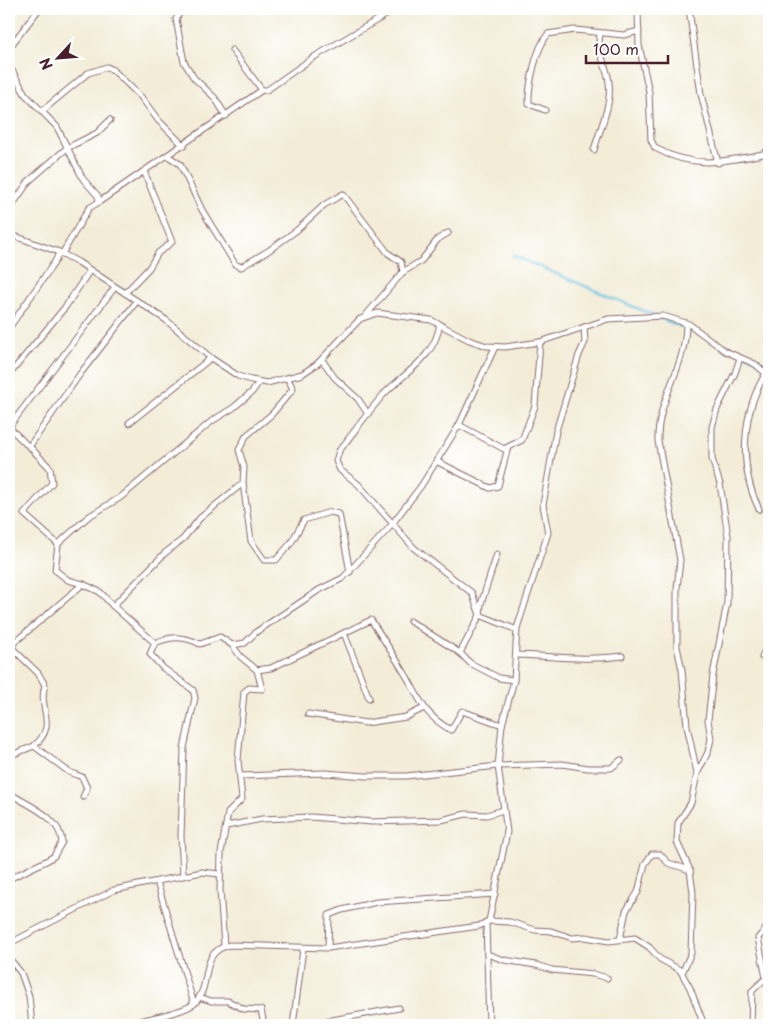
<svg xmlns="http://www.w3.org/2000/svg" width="778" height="1034" viewBox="0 0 778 1034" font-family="'Playpen Sans',sans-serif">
<rect width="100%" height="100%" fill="#fff"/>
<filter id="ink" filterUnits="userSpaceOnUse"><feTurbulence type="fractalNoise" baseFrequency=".02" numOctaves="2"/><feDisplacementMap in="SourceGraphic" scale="10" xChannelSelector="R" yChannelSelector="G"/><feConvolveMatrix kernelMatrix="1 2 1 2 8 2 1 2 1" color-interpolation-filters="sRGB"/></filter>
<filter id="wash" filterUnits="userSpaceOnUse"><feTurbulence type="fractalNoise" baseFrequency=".0096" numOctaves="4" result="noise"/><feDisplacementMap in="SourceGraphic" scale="20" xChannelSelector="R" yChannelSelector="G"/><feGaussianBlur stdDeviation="1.12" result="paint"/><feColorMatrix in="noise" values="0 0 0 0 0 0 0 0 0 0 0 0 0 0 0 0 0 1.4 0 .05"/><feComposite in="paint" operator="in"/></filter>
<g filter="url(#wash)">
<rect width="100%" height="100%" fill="#f3edd8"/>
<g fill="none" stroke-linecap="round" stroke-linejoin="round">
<!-- stream -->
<g stroke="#65c4e4" stroke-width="2">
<path d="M512,255l141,60"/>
<path d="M659,318l42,17"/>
<path d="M717,342l52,23"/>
</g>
</g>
</g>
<g filter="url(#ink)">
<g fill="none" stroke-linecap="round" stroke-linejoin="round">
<defs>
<g id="minor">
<path d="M182,9l-6,10 8,43 10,16 21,20 11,18"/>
<path d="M638,9l1,36 10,47 2,48 4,8c38,21 68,14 108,6l6,-4"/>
<path d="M689,9l12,85 17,69"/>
<path d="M764,9l5,12"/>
<path d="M9,48l30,-39"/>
<path d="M9,65l16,29 32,33 26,52 15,17 1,6 -10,6 -27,46"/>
<path d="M262,90h5l47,-33 82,-48"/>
<path d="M545,110l-16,-6c-1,-18 7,-56 19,-70l27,-4 49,5 15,-4"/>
<path d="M42,111l46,-38 19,-6 6,3 28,27 17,23 26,26"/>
<path d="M594,150c6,-22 18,-45 15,-68 -2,-17 -13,-31 -9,-48"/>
<path d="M168,156l12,8 22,46 33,54 6,3 27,-16 29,-21 27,-25 19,-11 45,59 13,9 2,10"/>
<path d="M99,202l163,-112 -30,-40"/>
<path d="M9,210l20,-29 38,-33 30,-15 13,-13"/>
<path d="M9,234l50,18 19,10 88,58 45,38 27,18 13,4 16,3 35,-9 15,-10 43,-45 17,-6 54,7 38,20 18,6 18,1 35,-5 68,-23 55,-3 26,8 36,27 30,13 14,12"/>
<path d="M125,293l24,-25 9,-15 14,-11 -28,-71"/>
<path d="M367,314l36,-42 18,-11 17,-22 10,-6"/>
<path d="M686,323c0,47 -29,74 -28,118l22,119 -3,29v58l5,23 5,56 10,47"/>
<path d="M440,324c-6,35 -34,47 -56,70 -16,18 -30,38 -45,57l-3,10 4,9 18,14 56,64 58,45 8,22 37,15"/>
<path d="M9,328l47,-68 3,-8"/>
<path d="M322,360l13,18 23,21 10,15"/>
<path d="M9,375l57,-69 24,-36"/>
<path d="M129,423l82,-65"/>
<path d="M459,425l45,24 18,-9 13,-34 5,-64"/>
<path d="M9,427l17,17 3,2 2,-2 49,-70 57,-73"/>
<path d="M9,427l106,-140"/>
<path d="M29,446l21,22 2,15 -28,31 34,30"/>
<path d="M436,461l54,27 8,-2 10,-39"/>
<path d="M243,483l8,58 13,19h12l15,-17 13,-23 26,-8 9,2 11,58"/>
<path d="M759,509c-21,-43 -17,-97 7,-136"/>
<path d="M83,584l-15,-4 -13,-10 3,-26 30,-27 33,-20 91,-76 21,-13 19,-16 7,-10"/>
<path d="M113,606l42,37c17,-7 29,-7 45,1l20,-7 12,8 13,-2 11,-11 63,-42 24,-12 46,-50 32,-42 38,-61 36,-78"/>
<path d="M410,621l50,32 10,10 29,15 15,2"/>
<path d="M344,633l25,65"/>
<path d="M155,643l-5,11 13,14 30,22 2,8 -11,50 -3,88 2,39"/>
<path d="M232,645l9,12 16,13 14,-2 100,-48c11,17 22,34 33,52 16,26 18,42 47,58l11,-19 40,14"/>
<path d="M10,646l28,27 7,12c-8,24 14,39 -11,61"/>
<path d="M9,647l74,-63 17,8 13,14 52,-53 18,-14 17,-21 43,-35 1,-16 -5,-17 7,-14 26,-22 21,-25 -5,-10"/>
<path d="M460,653l20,-38 1,-11 16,-50"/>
<path d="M516,655c36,1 70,6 106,1"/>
<path d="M762,657l7,-17"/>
<path d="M308,714l58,9 40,-6 18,-9"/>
<path d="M9,756l25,-10 35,26 13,5 5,11 -4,9"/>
<path d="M241,776l84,-3 41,3h40l92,-10 64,-2 26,4h23l10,-8"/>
<path d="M9,793c18,12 51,23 53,49l-8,14 -6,4 -39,19"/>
<path d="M227,826l35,-7 49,-2 61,5 69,-2 25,-6 21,1 16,-5"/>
<path d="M157,882l37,122"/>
<path d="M489,921l21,1 25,8 16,1 21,7 13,-1 24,4 26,-3 14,9 11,12 20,11 10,18 14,37"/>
<path d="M486,922l3,103"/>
<path d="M9,932l3,10 -3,4"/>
<path d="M620,939l6,-28 12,-19 7,-28 7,-10h8l8,9 22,7"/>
<path d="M12,942l102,-52 88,-18 18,2"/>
<path d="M224,946l-4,-56 1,-37 7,-40 14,-14 -4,-39 6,-68 5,-4 13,1 -5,-19"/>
<path d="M328,948l1,-33 13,-5 35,-8 118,-8"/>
<path d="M487,954l17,6 32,5 16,5 41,4 14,4"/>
<path d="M9,958l12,15 8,23 3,29"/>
<path d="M682,973l9,-20 2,-60 -3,-23 -13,-28 1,-19 13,-20 6,-29 11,-22 3,-13 -3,-19 5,-45 14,-72 1,-67 -8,-52 -8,-25v-32l5,-18 18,-36 5,-15"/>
<path d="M199,997l12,4h17l16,8 17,1 3,15"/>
<path d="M121,1025c15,-4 64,-12 74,-22 18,-19 3,-52 35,-58l98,3 151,-22 10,-5 18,-89 -9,-66 4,-41 12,-45 3,-52 31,-95 -5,-28 13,-74 23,-76 6,-13 -1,-15"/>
<path d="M293,1025l10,-76"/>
<path d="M304,1025l95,-17"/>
<path d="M751,1025l1,-34 14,-13 -8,-40 11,-13"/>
</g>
</defs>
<!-- minor casing -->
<use href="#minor" stroke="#856768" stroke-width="7"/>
<!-- minor -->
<use href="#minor" stroke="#fff" stroke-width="5"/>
</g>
</g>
<!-- margin -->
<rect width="778" height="1034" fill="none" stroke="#fff" stroke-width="30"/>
<!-- north arrow -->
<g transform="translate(58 58) rotate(244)" stroke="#ffffff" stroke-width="4" paint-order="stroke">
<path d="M0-4L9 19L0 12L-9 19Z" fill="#4a1f2b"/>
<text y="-8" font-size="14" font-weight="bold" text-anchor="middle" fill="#4a1f2b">N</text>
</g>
<!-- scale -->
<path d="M586 55v8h82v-8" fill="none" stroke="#4a1f2b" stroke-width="2.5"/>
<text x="593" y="55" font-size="15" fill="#4a1f2b" stroke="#ffffff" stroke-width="4" paint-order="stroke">100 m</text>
</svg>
